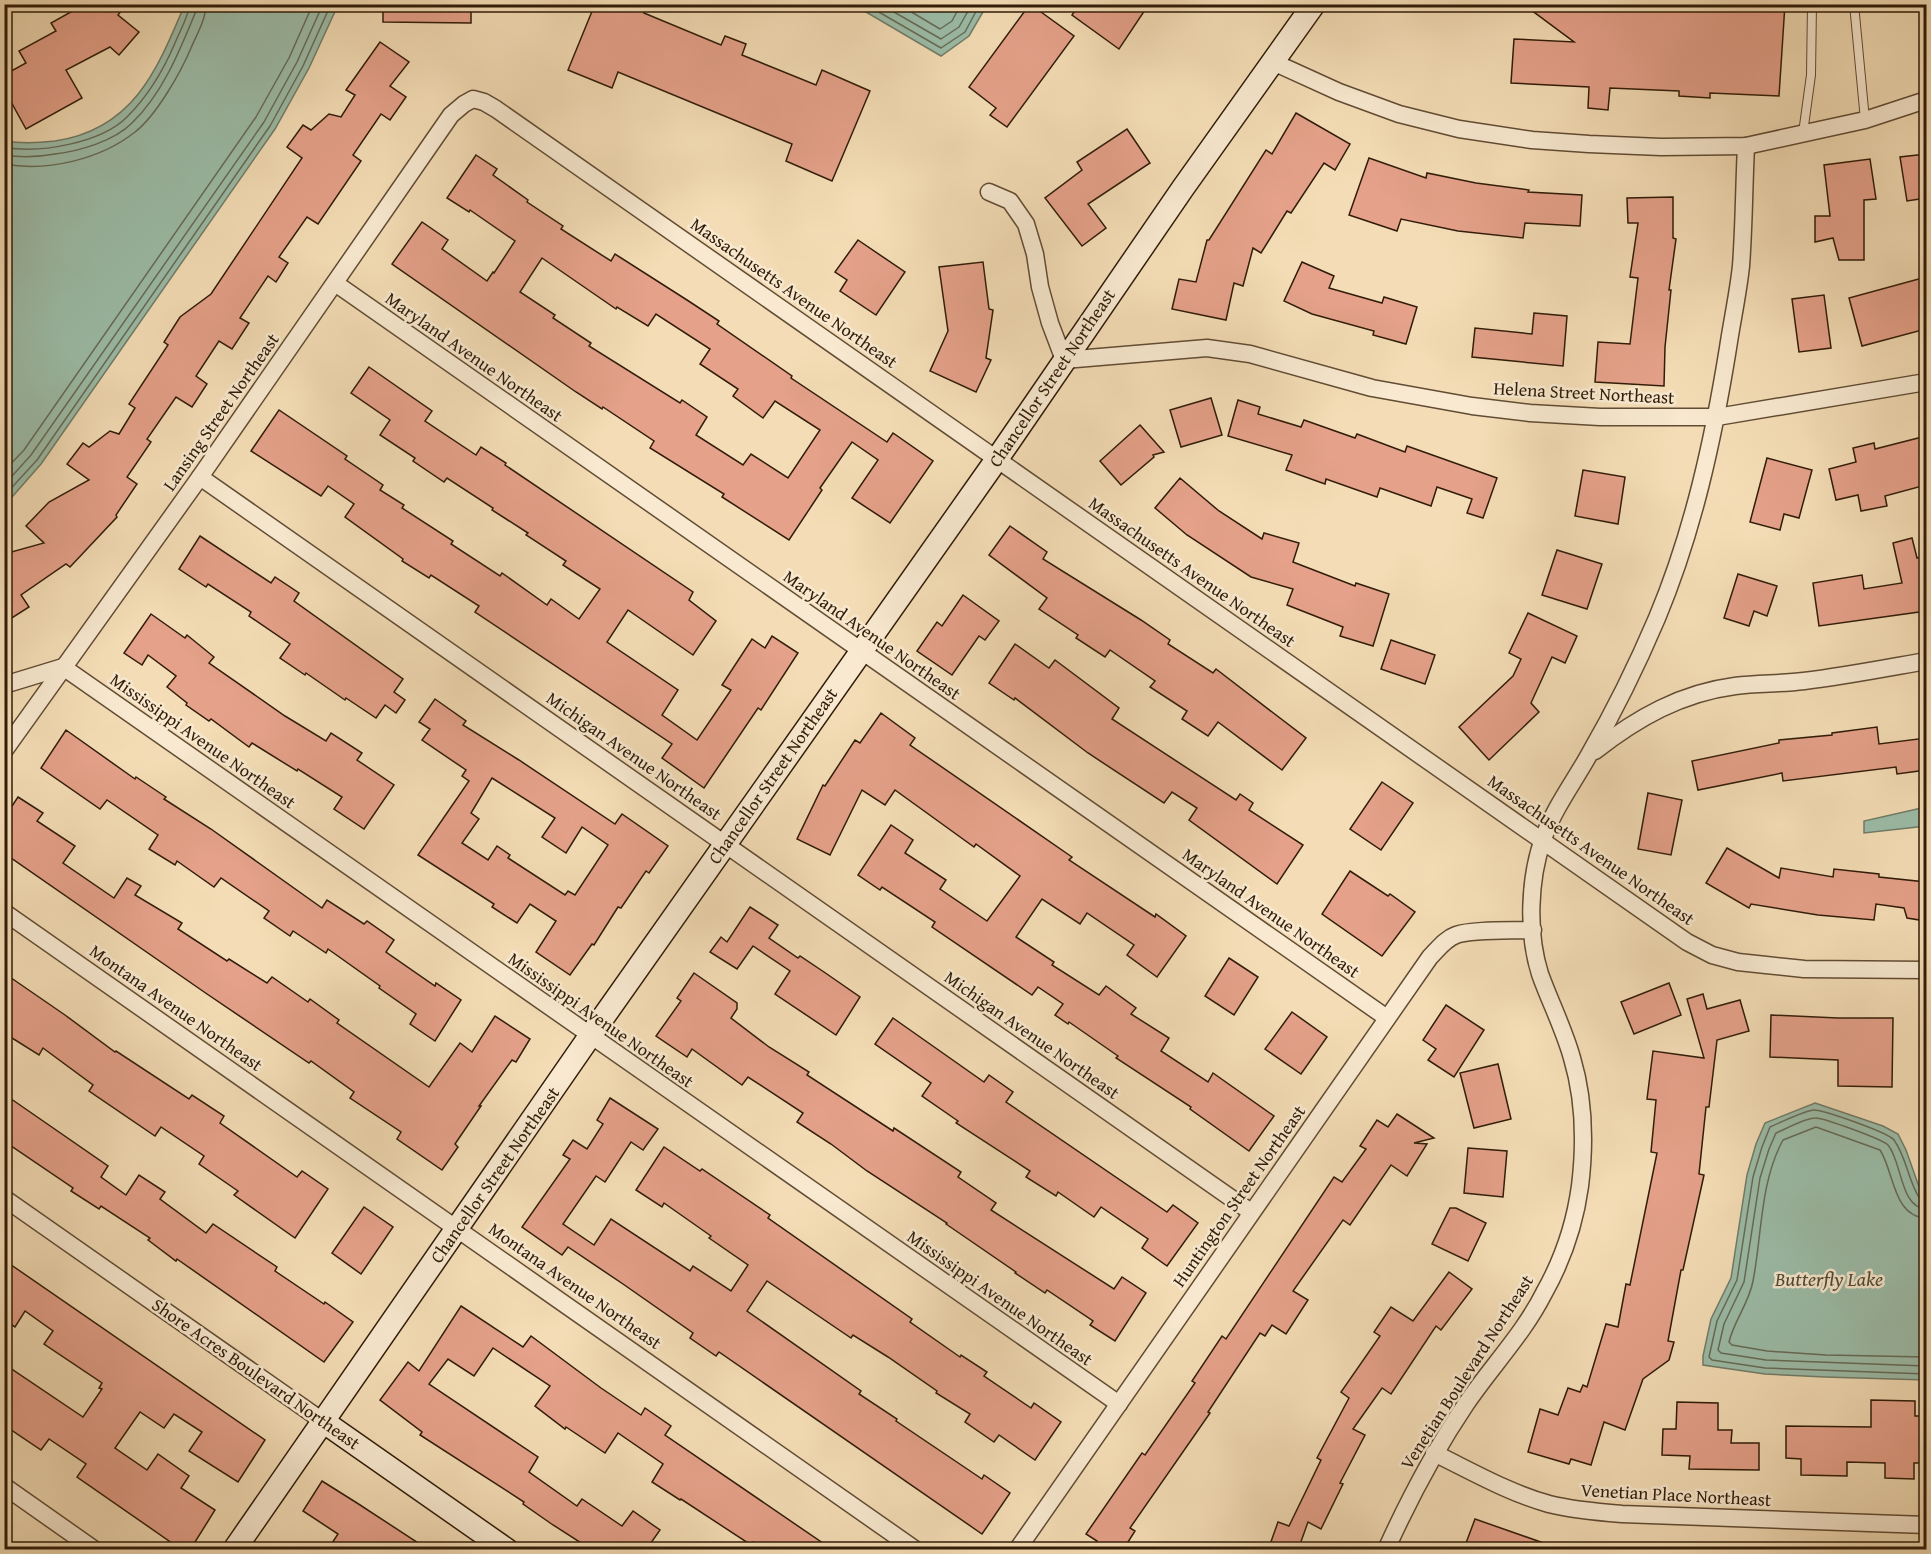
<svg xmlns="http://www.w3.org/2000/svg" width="1931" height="1554" viewBox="0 0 1931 1554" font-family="'Gentium Book Plus',serif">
<rect width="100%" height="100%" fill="#f4ddb6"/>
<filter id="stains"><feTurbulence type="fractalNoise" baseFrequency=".00333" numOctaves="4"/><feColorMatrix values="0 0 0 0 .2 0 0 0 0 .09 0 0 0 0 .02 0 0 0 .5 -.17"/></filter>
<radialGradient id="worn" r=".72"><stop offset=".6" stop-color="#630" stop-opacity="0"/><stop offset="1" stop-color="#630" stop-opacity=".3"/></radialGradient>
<!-- water -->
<g fill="#9cbda9" stroke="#717d69" stroke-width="1.5">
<path d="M185,4l153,1 -29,63 -34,61 -234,335 -36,41v-364c17,3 33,2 50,0 79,-12 102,-71 130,-137z"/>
<path d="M854,5h133l-18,31 -28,20z"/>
<path d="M1926,807v19l-62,7v-12z"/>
<path d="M1815,1103l68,23 15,8 8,16 12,34 8,16v180l-101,-3 -60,-3 -62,-9v-9l8,-37 20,-41 16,-103 9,-31 9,-21z"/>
</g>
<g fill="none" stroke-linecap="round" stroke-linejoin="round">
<!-- shore -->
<g stroke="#666c58" stroke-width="1.5">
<path d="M865,4l76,44 24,-16 15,-28"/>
<path d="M880,4l61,35 18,-12 13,-23"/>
<path d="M898,4l42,25 12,-8 9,-17"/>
<path d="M4,147c35,7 97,-4 123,-30 20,-20 37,-48 48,-74 5,-12 13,-26 15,-39"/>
<path d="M4,155c18,3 34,2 51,-1 25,-3 59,-13 77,-31 31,-30 48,-73 64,-112l1,-7"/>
<path d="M4,164c44,8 97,-5 131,-32 21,-16 46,-60 56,-84 6,-14 15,-29 15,-44"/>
<path d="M4,471l20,-21 232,-333 33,-59 24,-54"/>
<path d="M4,485l27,-30 233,-333 33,-60 26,-58"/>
<path d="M4,496l33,-36 233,-334 33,-60 28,-62"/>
<path d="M1926,1201l-6,-2c-12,-18 -13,-41 -26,-59 -5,-7 -72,-31 -81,-30 -14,3 -29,11 -43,17l-8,20 -9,30 -16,103 -20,41 -8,36 3,3 53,8 161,6"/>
<path d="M1926,1209c-26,-1 -24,-48 -38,-64 -4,-5 -66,-28 -73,-27 -10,0 -29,11 -39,15l-7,16 -9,29 -16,104 -20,42 -6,26 3,3 45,7 160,6"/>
<path d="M1926,1218c-33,-1 -32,-47 -46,-68l-64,-23 -33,13c-23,42 -21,95 -30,141 -4,22 -19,40 -24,61l3,3 35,6 59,4 100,2"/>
</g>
</g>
<!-- building -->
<g fill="#e5a18a" stroke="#301c08" stroke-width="1.5" fill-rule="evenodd">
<path d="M85,4h41l-8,11 21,17 -20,23 -9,-8 -44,23 16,28 -56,31 -22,-40v-14l22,-12 -7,-12 37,-20 -5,-8z"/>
<path d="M383,4h88v19l-88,-1z"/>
<path d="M595,4h52l-3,9 77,32 4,-9 21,8 -4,11 74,30 6,-15 48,21 -38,90 -46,-20 6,-17 -174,-72 -6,16 -44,-18z"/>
<path d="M1030,4l44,32 -67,91 -17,-12 6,-7 -27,-21z"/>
<path d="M1079,4h70l-30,45 -47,-34z"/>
<path d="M1523,4h262l-6,92 -69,-3v5l-31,-2v-5l-69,-3 -2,22 -20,-2 1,-21 -78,-4 3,-44 60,3z"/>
<path d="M380,42l29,20 -19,24 16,11 -16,23 -9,-6 -28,41 8,6 -43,63 -11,-7 -28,40 9,6 -12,19 -8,-6 -28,42 9,5 -17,26 -13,-8 -23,35 11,8 -15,23 -16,-10 -29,42 4,3 -24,35 10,7 -21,31 1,2 -47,50 -4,-3 -45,31 8,12 -25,16v-69l40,-11 -18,-17 23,-24 40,-22 -22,-16 16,-21 6,4 21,-16 9,3 16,-26 -6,-4 39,-59 -4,-3 16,-25 31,-23 91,-136 -15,-11 16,-22 8,5 18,-16 12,3 14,-22 -9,-5z"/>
<path d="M1296,113l54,31 -15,26 -11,-7 -33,50 -4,-2 -26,42 -8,-5 -10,38 -9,-3 -8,37 -54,-11 7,-30 17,3 11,-42h2l57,-90 6,4z"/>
<path d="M1127,129l23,34 -62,41 18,24 -24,18 -37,-48 37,-28 -5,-8z"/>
<path d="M1926,154v44l-19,3 -7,-44z"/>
<path d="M476,155l21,14 -4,6 35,25 -1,2 36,24 -2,3 50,32 4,-7 72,46 32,21 -2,3 75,52 -1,2 96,64 6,-9 40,28 -43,62 -38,-25 26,-38 -26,-18 -32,46 2,2 -33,50 -67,-43 2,-3 -74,-46 4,-7 -51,-34 -1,2 -26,-17 -184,-128 30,-42 26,18 -6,9 45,32 6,-9 1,1 21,-32 -45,-31 -1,2 -22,-14zM542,258l74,51 1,-2 31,19 8,-12 54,35 -10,15 38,25 -5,7 30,22 12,-17 45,29 -32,48 -37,-24 -8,11 -47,-30 11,-18 -25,-17 -2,3 -91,-57 2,-3 -38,-25 2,-3 -35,-23z"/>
<path d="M1369,158l57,20 1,-5 49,10 53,7 -1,2 54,3 -2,31 -55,-3 -2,15 -65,-7 -57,-12 -4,12 -48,-16z"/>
<path d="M1870,159l6,40 -12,1v60h-25l-6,-22 -18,4v-26h15l-6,-51z"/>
<path d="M1673,197v41l3,1 -7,51h2l-6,57 -1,39 -69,-4 3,-40 32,2 8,-66 -8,-1 8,-54h-10l-1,-25z"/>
<path d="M858,240l47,32 -29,43 -36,-24 7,-11 -12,-8z"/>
<path d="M983,262l6,47 4,1 -7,48 5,2 -15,32 -46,-21 18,-40 -9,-64z"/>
<path d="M1302,262l32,14 -5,12 53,15 2,-6 33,10 -11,37 -33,-9 1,-4 -62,-17 -28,-13z"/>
<path d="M1926,277v52l-64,17 -13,-48z"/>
<path d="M1824,295l7,53 -32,4 -7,-53z"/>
<path d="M1534,313l33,3 -4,50 -91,-9 3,-29 57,6z"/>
<path d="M369,367l63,44 -7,10 51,34 5,-8 25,16 -1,2 188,127 -4,8 27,21 -23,34 -65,-45 -21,32 71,48 -16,25 35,25 34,-50 -9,-5 30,-46 13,9 7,-12 26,17 -37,57 -3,-2 -54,80 -42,-30 10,-14 -197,-132 4,-6 -48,-31 -2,3 -27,-17 1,-2 -58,-42 9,-13 -26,-18 -7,10 -70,-45 28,-41 68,46 -2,3 38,26 -3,5 24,15 -2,3 51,33 -2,3 49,32 2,-3 45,32 4,-6 28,20 21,-30 -37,-24 3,-4 -40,-26 2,-2 -36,-23 1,-2 -46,-30 -3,4 -31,-21 2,-3 -35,-23 10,-15 -39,-27z"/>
<path d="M1211,398l11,37 -41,12 -11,-37z"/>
<path d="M1238,400l22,7 -2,7 43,13 3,-7 51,18 2,-4 48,18 2,-6 90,32 -14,40 -16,-5 5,-14 -35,-12 -6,19 -51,-18 -3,9 -51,-18 -1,5 -39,-14 6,-15 -64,-19z"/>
<path d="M1140,425l24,27 -11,3 1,2 -33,28 -21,-24z"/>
<path d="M1926,436v49l-41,11 2,10 -26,5 -3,-16 -22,5 -7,-31 27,-7 -3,-14 21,-5 1,6z"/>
<path d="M1767,458l45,12 -13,48 -15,-4 -4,16 -30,-8z"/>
<path d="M1583,470l42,7 -7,47 -43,-8z"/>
<path d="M1180,478l39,33 43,28 2,-6 35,10 -6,19 62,24 1,-3 33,11 -16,52 -33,-10 3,-9 -56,-22 6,-16 -42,-12 -64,-42 -32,-27z"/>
<path d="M1010,526l37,26 -4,7 98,61 29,20 -2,4 45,29 3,-4 90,69 -24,32 -64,-48 -10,14 -26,-17 5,-8 -37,-24 5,-6 -45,-31 -5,7 -29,-19 2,-3 -39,-26 8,-11 -58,-43z"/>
<path d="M200,536l71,47 4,-6 24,16 -5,8 109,78 -9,13 11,8 -9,13 -11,-8 -9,13 -30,-20 -1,2 -39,-27 -1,2 -25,-17 10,-14 -41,-28 2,-4 -43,-28 -2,3 -27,-18z"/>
<path d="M1912,538l5,20 9,-2v55l-107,15 -6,-43 49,-8 2,14 38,-6 -9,-40z"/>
<path d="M1557,550l45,14 -15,45 -45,-14z"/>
<path d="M1738,574l39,12 -10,30 -13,-5 -5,15 -25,-8z"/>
<path d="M963,595l36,26 -14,19 -6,-4 -27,39 -35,-24 20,-29 5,4z"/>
<path d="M1528,613l49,23 -12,27 -13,-6 -21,46 8,9 -50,48 -30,-33 54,-51 8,-17 -12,-6z"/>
<path d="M151,614l34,24 2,-3 27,22 -5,6 76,53 41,25 5,-8 31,20 -5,7 37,25 -30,44 -30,-20 8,-12 -44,-28 -1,2 -45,-28 -3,4 -38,-28 -2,2 -23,-16 1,-2 -20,-16 9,-11 -28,-21 -6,10 -18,-12z"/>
<path d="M1391,640l44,15 -10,29 -44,-15z"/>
<path d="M1015,644l34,24 6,-8 64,48 -7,11 124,81 4,-6 13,9 -4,7 54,35 -26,39 -88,-64 8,-12 -25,-16 -8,11 -76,-50 -73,-55 -1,2 -25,-17z"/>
<path d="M435,699l31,22 -3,4 56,35 96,64 7,-10 46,32 -19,27 -3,-2 -25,37 -3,-1 -24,38 -2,-1 -22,31 -34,-23 20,-31 -26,-17 -13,19 -25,-16 2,-3 -76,-49 51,-74 -7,-5 4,-6 -44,-30 8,-11 -11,-7zM492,778l63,40 -13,19 24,16 16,-26 26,18 -33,50 -7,-4 -3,4 -57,-37 2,-3 -13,-9 -9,14 -26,-17 17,-24 -8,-6z"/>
<path d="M881,713l34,25 -5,7 162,112 -3,3 86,57 1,-3 30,22 -29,41 -30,-22 7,-10 -47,-32 -7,11 -38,-25 -26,38 38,25 -2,3 47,30 7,-9 30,22 -5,6 38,24 -8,13 47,31 5,-9 61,43 -25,35 -59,-42 1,-2 -75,-49 2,-2 -49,-34 -1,2 -13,-9 8,-11 -25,-17 -6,8 -100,-68 3,-5 -53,-35 -2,3 -22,-15 33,-50 22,15 -8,13 41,27 -6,9 47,32 33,-45 -44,-32 -2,3 -79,-57 -10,15 -23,-15 -32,65 -33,-16 26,-54 2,1 30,-46 5,3z"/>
<path d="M1877,727l2,17 47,-6v32l-29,4 -1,-7 -113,14 -1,-8 -84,17 -6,-29 87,-18v-3l53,-5v-2z"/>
<path d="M66,730l69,49 1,-2 30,20 -2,2 47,30 111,79 5,-8 37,24 3,-3 27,19 -8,12 49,34 1,-3 25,17 -26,41 -25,-17 6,-10 -37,-26 1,-2 -52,-37 -2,4 -33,-22 -3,5 -26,-18 5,-7 -48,-33 -7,9 -37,-26 -2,4 -26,-16 9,-14 -51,-35 -7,9 -59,-41z"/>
<path d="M1382,782l31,21 -32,47 -31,-21z"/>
<path d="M1648,793l34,7 -11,55 -33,-6z"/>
<path d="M18,797l25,16 -6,8 38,25 -12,17 51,35 13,-20 14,8 -6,9 47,28 -4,6 49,32 2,-2 38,24 5,-6 36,25 2,-3 29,21 -2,3 92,64 31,-44 12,9 23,-36 35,23 -14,23 -4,-2 -33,46h2l-26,38 3,3 -16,23 -45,-31 4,-7 -51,-34 4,-6 -43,-31 -2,2 -102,-69 -203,-141v-35z"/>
<path d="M1727,848l52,30 2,-10 52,9 1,-8 45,5v3l47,5v39l-19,-3 -3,-10 -28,-4 -2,16 -56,-5 -67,-11 -2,4 -43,-25z"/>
<path d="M1350,871l38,25 2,-2 25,18 -33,44 -60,-42z"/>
<path d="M750,907l28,18 -9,13 29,20 2,-2 24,16 36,25 -24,38 -61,-41 15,-23 -37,-25 -16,23 -27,-17 11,-15 6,5z"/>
<path d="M1229,958l29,19 -24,38 -29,-19z"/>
<path d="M4,973l61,42 50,37 1,-1 73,48 3,-4 32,21 -4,7 77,54 5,-6 26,18 -33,49 -61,-43 4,-4 -39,-27 5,-8 -43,-29 -6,9 -66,-45 4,-6 -50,-37 -4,7 -35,-22z"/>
<path d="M694,973l43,30v6l-6,9 38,29 40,25 -2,3 86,56 1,-3 67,44 -3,5 38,26 -5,7 123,79 8,-12 24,16 -31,48 -25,-16 3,-4 -46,-31 -2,3 -30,-20 1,-1 -70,-48 1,-1 -80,-52 -36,-27 -34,-22 6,-9 -55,-36 -6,8 -50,-36 -5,8 -31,-21 25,-35 -4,-3z"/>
<path d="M1669,983l12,32 -47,19 -13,-32z"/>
<path d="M1703,994l4,15 33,-9 9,31 -32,9 -8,67h-3l-7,67 5,1 -21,95h-2l-13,71 6,1 -5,18 -26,19 -18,51 -21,-8 -13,43 -20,-6 -2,5 -41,-12 12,-43 18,6 10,-27 12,4 3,-7 4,2 19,-63 12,3 8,-43 4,1 27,-132 -6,-1 5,-52 -9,-1 6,-48 51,7 -17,-59z"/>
<path d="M1446,1005l38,25 -30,47 -26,-17 8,-11 -13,-9z"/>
<path d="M1292,1012l35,25 -26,37 -36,-25z"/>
<path d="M1771,1015l67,3h55l-1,69 -54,-1v-26l-68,-3z"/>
<path d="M893,1018l91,64 5,-7 24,17 -7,10 161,110 6,-7 25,18 -31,43 -25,-18 6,-9 -47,-32 -7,10 -36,-25 -2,4 -30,-19 4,-6 -74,-48 2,-2 -36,-25 9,-13 -56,-39z"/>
<path d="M1498,1064l13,55 -37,9 -14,-55z"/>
<path d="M4,1094l104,72 -7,11 25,18 13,-20 26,17 -5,7 46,34 7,-9 64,43 -2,4 49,33 1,-2 28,20 -29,40 -147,-103 -1,2 -28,-21 2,-2 -49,-32 -2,3 -28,-18 2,-3 -69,-47z"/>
<path d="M610,1098l48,31 -15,21 -12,-8 -26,40 -9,-6 -33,48 31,21 17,-26 79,52 3,-5 38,25 17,-26 -39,-27 2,-2 -47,-33 -2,4 -26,-17 28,-43 36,24 2,-2 68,46 -2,3 144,101 -2,3 50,35 1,-2 26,17 -3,4 47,32 3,-5 27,19 -26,38 -36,-25 -5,7 -29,-20 5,-8 -34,-21 1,-2 -49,-34 -35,-22 -2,3 -84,-57 -20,30 114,80 -2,3 38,25 -1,2 86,58 2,-4 26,18 -28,41 -263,-182 -3,4 -26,-18 3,-5 -70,-49 -55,-37 -6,8 -40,-28 48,-68 -7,-4 10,-15 14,9 16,-25 -6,-4z"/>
<path d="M1397,1114l37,24 -20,5 13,1 -20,32 -16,-11 -41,60 -7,-5 -50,71 15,9 -22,34 -14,-9 -7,11 -5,-3 -52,79 2,1 -80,115 5,3 -12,19h-32l6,-9 -11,-7 56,-81 3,2 50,-72 -3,-2 30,-45 4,3 108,-162 8,5 24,-33 -6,-3 17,-26 11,7z"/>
<path d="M1468,1148l39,3 -4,46 -39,-4z"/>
<path d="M364,1207l29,20 -32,47 -29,-21z"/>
<path d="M1450,1208h6l30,15 -18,38 -36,-17z"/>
<path d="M4,1260l261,180 -27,42 -49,-31 13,-19 -28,-18 -10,14 -24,-16 -25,36 32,22 11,-16 31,22 -8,12 34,22 -25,40h-8l-105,-73 9,-13 -37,-25 -8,11 -37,-25v-61l79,53 19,-28 -3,-1 3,-5 -58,-39 9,-13 -28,-20 -10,16 -11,-7z"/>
<path d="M1449,1272l23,17 -31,41 -5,-4 -45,68 -9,-6 -29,41 12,6 -25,48 3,1 -22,45 -13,-7 -10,28h-30l10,-28 11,4 32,-66 -4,-2 32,-60 -8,-6 39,-56 -6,-4 17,-25 22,14z"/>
<path d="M461,1306l62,41 8,-11 70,52 40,27 4,-7 26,18 -6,9 168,115h-68l-12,-8 -2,3 -70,-46 -1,1 -28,-18 11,-18 -45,-31 -13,20 -39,-26 -1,2 -30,-23 15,-20 -57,-38 -19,28 -26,-17 -19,25 109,73 -9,15 48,34 5,-7 40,27 11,-15 27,19 -14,20h-54l-39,-25 -30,-21 1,-2 -104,-67 2,-3 -42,-32 28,-38 11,9z"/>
<path d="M1871,1400l44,1v15h11v47h-12v16l-29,-1v-15l-38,-1v14l-46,-1v-16l-15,-1v-32l85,1z"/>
<path d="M1677,1402l41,1v27h14l-1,13h28v27l-70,-1 1,-13 -28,-1 1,-26h13z"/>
<path d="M322,1481l35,22 72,47h-87l-10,-7 6,-9 -35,-23z"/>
<path d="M1475,1519l80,28 -1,3h-69l-19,-7z"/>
</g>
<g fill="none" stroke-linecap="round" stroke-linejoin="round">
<defs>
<g id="lane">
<path d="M1854,4l11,116"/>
<path d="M1803,133l8,-58 1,-71"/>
</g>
<g id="street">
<path d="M1273,62l66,30 60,22 60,15 73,11 57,4 72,3 85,-1 119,-26 61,-20"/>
<path d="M989,192l21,9 16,23 9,30 5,33 10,36 14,37 143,-12 43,6 122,34 100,18 58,7 70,4h117l209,-35"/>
<path d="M335,283l1052,735"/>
<path d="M200,477l1051,735"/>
<path d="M4,685l59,-18 1056,737"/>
<path d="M4,751l196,-274 251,-362 13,-11 9,-5 11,3 12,7 1191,833 25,13 26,7 28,3 38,4 122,1"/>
<path d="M1595,751c42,-33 86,-58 140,-65 23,-3 46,-2 69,-5 41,-5 82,-13 122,-20"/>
<path d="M4,912l912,638"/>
<path d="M4,1198l320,224"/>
<path d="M1434,1453c37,18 75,40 115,51 24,6 48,8 73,10l304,11"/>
<path d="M4,1486l91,64"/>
<path d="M1017,1550l413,-593c8,-8 15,-18 26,-22 18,-6 56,-4 77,-5"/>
<path d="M1386,1550c23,-51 49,-100 80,-146 25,-37 58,-71 78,-111 18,-32 31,-70 36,-107 5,-41 4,-88 -8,-128 -8,-29 -22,-56 -32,-84 -13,-41 -11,-95 3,-135 11,-31 31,-57 47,-86 25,-43 47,-88 67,-135 36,-86 56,-177 71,-270 4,-27 10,-54 13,-82 3,-40 3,-80 5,-120"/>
</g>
<g id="secondary">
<path d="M324,1422l183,128"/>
<path d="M234,1550l356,-514 407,-577 186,-271 131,-184"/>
</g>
</defs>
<!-- lane casing -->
<use href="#lane" stroke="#614c34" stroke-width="10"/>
<!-- street casing -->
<use href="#street" stroke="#614c34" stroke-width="19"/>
<!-- secondary casing -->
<use href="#secondary" stroke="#301c08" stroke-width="25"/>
<!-- lane -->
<use href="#lane" stroke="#f8e9d0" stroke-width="8"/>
<!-- street -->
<use href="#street" stroke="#f8e9d0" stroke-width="16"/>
<!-- secondary -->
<use href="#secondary" stroke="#f8e9d0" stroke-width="22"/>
</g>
<g text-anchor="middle" stroke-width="5" stroke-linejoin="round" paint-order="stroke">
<!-- street labels -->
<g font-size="18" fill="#301c08" stroke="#f8e9d0">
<text transform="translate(794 293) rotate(35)" y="6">Massachusetts Avenue Northeast</text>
<text transform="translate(474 357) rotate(35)" y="6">Maryland Avenue Northeast</text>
<text transform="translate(1052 378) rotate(-56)" y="6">Chancellor Street Northeast</text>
<text transform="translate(1584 393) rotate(3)" y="6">Helena Street Northeast</text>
<text transform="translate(221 412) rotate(-55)" y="6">Lansing Street Northeast</text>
<text transform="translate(1192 572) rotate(35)" y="6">Massachusetts Avenue Northeast</text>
<text transform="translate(872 635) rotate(35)" y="6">Maryland Avenue Northeast</text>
<text transform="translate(203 741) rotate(35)" y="6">Mississippi Avenue Northeast</text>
<text transform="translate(634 756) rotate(35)" y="6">Michigan Avenue Northeast</text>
<text transform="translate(773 776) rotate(-55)" y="6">Chancellor Street Northeast</text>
<text transform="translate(1591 850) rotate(35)" y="6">Massachusetts Avenue Northeast</text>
<text transform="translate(1271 913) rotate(35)" y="6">Maryland Avenue Northeast</text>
<text transform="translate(176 1008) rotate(35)" y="6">Montana Avenue Northeast</text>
<text transform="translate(601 1020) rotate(35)" y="6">Mississippi Avenue Northeast</text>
<text transform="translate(1032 1035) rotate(35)" y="6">Michigan Avenue Northeast</text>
<text transform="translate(495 1175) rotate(-55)" y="6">Chancellor Street Northeast</text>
<text transform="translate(1239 1196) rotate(-55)" y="6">Huntington Street Northeast</text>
<text transform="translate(575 1286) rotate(35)" y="6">Montana Avenue Northeast</text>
<text transform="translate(1000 1298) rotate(35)" y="6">Mississippi Avenue Northeast</text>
<text transform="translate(1467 1372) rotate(-57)" y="6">Venetian Boulevard Northeast</text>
<text transform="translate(256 1374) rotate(35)" y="6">Shore Acres Boulevard Northeast</text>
<text transform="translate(1676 1495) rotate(3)" y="6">Venetian Place Northeast</text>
</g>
<!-- water labels -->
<g font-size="20" font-style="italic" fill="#504c38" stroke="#f8e9d0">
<text x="1829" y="1286">Butterfly Lake</text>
</g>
</g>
<!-- margin -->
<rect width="1931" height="1554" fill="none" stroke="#f4ddb6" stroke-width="24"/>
<rect x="6" y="6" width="1919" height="1542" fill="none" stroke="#301c08" stroke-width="3"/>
<rect x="12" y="12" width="1907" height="1530" fill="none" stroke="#301c08" stroke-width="1.5"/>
<rect width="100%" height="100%" filter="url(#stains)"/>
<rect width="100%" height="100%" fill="url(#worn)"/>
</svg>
